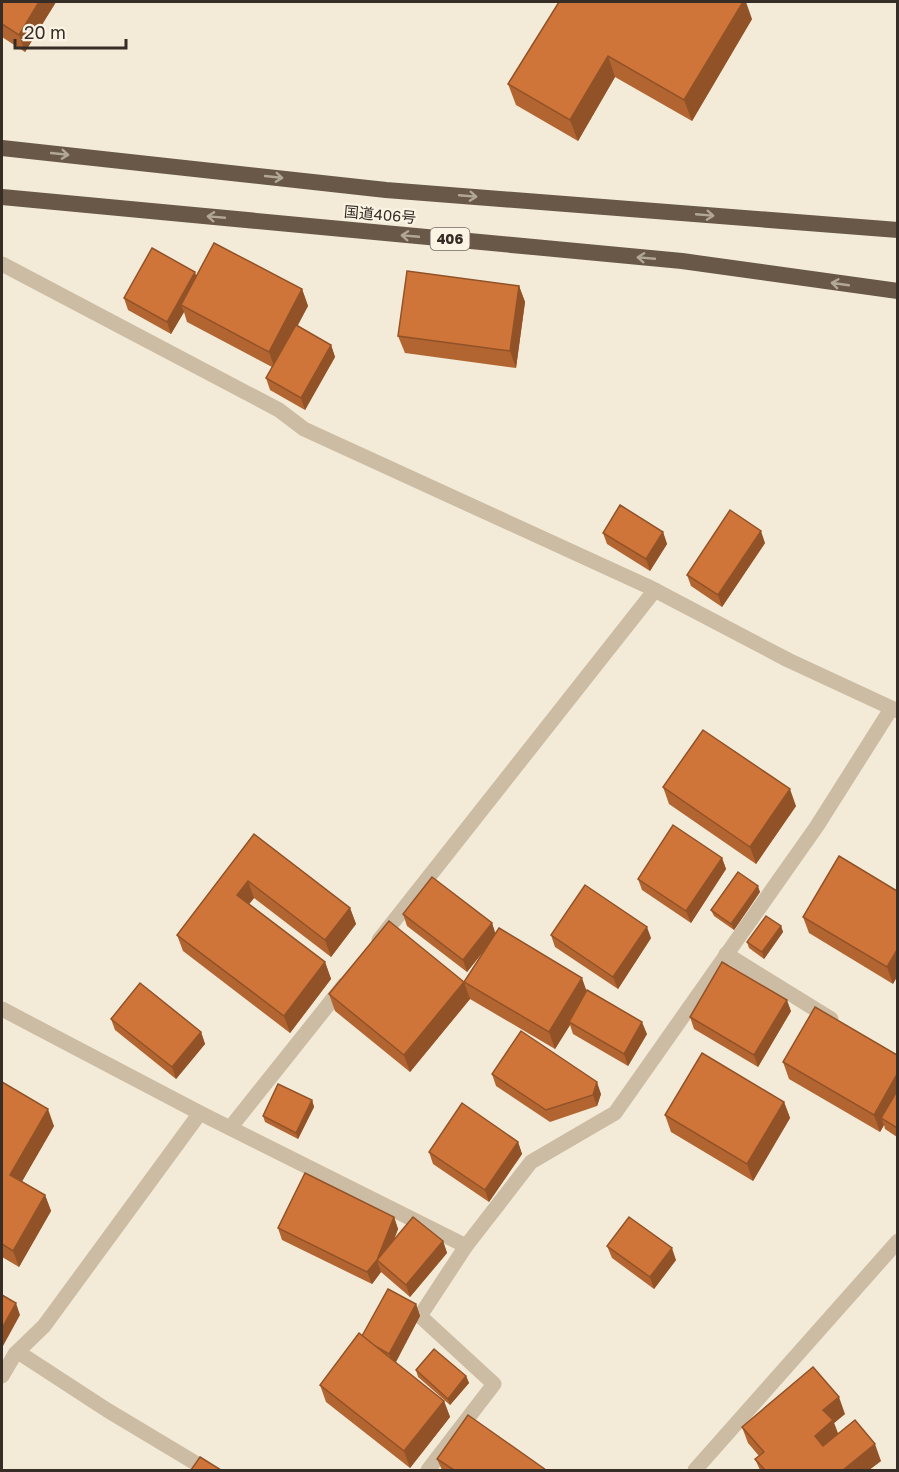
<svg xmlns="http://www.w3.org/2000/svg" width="899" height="1472" viewBox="0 0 899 1472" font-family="'Golos Text','Noto Sans JP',sans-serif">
<rect width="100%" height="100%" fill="#f3ebd8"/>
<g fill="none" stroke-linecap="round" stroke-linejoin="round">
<!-- service -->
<g stroke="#ccbca3" stroke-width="15">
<path d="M2,264l277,146 25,19 343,157 141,74 110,51"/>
<path d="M379,940l276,-350"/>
<path d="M726,954l105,65"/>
<path d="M200,1113l266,133 -46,70 74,68 -66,86"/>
<path d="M230,1128l114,-143"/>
<path d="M466,1246l65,-84 84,-49 202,-287 74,-117"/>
<path d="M18,1352l89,58 100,60"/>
</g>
<!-- minor -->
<g stroke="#ccbca3" stroke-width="15">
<path d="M2,1009l198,104 -156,213 -29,28 -13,22"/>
<path d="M695,1470l203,-229"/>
</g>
<!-- trunk -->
<g stroke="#695848" stroke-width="16">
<path d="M2,148l384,42 512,40"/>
<path d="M2,197l680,64 216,30"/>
</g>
</g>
<!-- wall -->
<g fill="#b36531">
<path d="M2,2h54l-31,50 -23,-15z"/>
<path d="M559,2l193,17 -60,102 -77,-44 -37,64 -62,-36 -8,-21z"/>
<path d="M197,276l105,13 6,17 -11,19 34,20 4,12 -30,53 -35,-20 -4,-12 6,-11 -85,-45 -3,-10 -13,22 -43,-24 -4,-12z"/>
<path d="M519,286l6,16 -9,66 -111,-15 -7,-17z"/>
<path d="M663,532l4,12 -17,27 -43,-27 -4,-11z"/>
<path d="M765,543l-43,64 -31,-21 -4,-11z"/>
<path d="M663,787l133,19 -40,58 -87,-60z"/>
<path d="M254,834l96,74 6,16 -25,33 -77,-59 -5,6 76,58 6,17 -41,54 -107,-82 -6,-16z"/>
<path d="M722,858l4,11 -35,54 -49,-33 -4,-11z"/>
<path d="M897,891l-4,93 -84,-51 -6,-16z"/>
<path d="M760,892l-26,38 -20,-14 -3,-6z"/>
<path d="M403,914l89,9 3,11 92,57 60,43 -19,32 -55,-32 -3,-9 -15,24 -85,-50 -60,73 -75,-61 -6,-17 135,-12 24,-36 -21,26 -60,-46z"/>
<path d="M781,926l2,6 -19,27 -15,-11 -2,-6z"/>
<path d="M551,935l100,3 -33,51 -63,-42z"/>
<path d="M791,1011l-33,56 -64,-38 -4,-12z"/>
<path d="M111,1019l90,13 4,12 -29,35 -61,-49z"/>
<path d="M897,1055v82l-12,-8 -1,-4 -4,7 -91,-53 -6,-17z"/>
<path d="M492,1074l109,20 -4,12 -47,16 -54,-36z"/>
<path d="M2,1082l52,44 -32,55 23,14 6,16 -32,56 -17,-10z"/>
<path d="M312,1100l2,7 -16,32 -33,-17 -2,-6z"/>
<path d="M784,1102l6,16 -37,63 -82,-49 -6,-17z"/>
<path d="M518,1142l4,12 -33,48 -56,-38 -4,-12z"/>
<path d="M394,1217l4,12 -4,11 49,1 4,12 -37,44 -29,-25 -9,12 -90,-44 -4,-12z"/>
<path d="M607,1246l69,14 -22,29 -42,-31z"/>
<path d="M416,1304l4,12 -25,46 49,39 6,16 -40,51 -84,-66 -6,-17 42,-49z"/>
<path d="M416,1370l50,6 3,7 -19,22 -32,-28z"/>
<path d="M845,1414l-11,9 4,10 43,28 -12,9h-109l-5,-11 4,-3 -11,-13 -6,-16z"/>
<path d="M437,1459l109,11h-104z"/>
</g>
<!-- shaded-wall -->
<g fill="#925228">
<path d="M39,2h17l-31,50 -6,-17z"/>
<path d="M743,2h3l6,17 -60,102 -8,-21z"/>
<path d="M608,56l7,21 -37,64 -8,-21z"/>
<path d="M195,272l4,12 -18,21 3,7 -13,22 -4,-12z"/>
<path d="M519,286l6,16 -9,66 -6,-17z"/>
<path d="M302,289l6,17 -33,63 -6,-17z"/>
<path d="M331,345l4,12 -30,53 -4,-12z"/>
<path d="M761,531l4,12 -43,64 -4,-12z"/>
<path d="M663,532l4,12 -17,27 -4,-12z"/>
<path d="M790,789l6,17 -40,58 -6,-17z"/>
<path d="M722,858l4,11 -35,54 -5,-12z"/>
<path d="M248,881l6,17 -11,14 -6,-17z"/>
<path d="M758,886l2,6 -26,38 -3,-6z"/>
<path d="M350,908l6,16 -25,33 -6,-17z"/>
<path d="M492,923l4,12 -29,37 -4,-12z"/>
<path d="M781,926l2,6 -19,27 -2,-7z"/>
<path d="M647,927l4,11 -33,51 -5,-12z"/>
<path d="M897,950v27l-4,7 -6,-17z"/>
<path d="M325,962l6,17 -41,54 -6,-17z"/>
<path d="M582,978l6,17 -19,27 1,3 -15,24 -6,-17z"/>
<path d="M464,982l6,17 -60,73 -6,-17z"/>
<path d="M787,1000l4,11 -33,56 -4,-12z"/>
<path d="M642,1022l5,12 -19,32 -4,-12z"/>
<path d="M201,1032l4,12 -29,35 -4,-12z"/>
<path d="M897,1074v27l-16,17 3,7 -4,7 -6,-17z"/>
<path d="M597,1082l4,12 -4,12 -4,-11z"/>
<path d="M312,1100l2,7 -16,32 -2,-6z"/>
<path d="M784,1102l6,16 -37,63 -6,-17z"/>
<path d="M48,1109l6,17 -38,66 -6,-17z"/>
<path d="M518,1142l4,12 -33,48 -4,-12z"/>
<path d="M45,1195l6,16 -32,56 -6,-16z"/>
<path d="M394,1217l4,12 -15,37 -6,-6z"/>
<path d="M443,1241l4,12 -37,44 -4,-12z"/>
<path d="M672,1248l4,12 -22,29 -4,-12z"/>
<path d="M377,1260l4,12 -9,12 -5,-12z"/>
<path d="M16,1303l4,12 -17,31 -1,-3v-15z"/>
<path d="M416,1304l4,12 -26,50 -5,-12z"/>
<path d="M466,1376l3,7 -19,22 -2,-6z"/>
<path d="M839,1397l6,17 -11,9 5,14 -18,15 -6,-16 8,-26z"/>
<path d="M444,1401l6,16 -40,51 -6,-17z"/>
<path d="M875,1444l6,17 -12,9h-26z"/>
</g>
<!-- building -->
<g fill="#d07539" stroke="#925228" stroke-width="1.5">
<path d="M2,2h37l-20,33 -17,-11z"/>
<path d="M559,2h184l-59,98 -76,-44 -38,64 -62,-36z"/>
<path d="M214,243l88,46 -33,63 -88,-47z"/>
<path d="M152,248l43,24 -28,50 -43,-24z"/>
<path d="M407,271l112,15 -9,65 -112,-15z"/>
<path d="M296,325l35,20 -30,53 -35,-20z"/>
<path d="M620,505l43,27 -17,27 -43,-26z"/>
<path d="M730,510l31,21 -43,64 -31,-20z"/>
<path d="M703,730l87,59 -40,58 -87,-60z"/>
<path d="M673,825l49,33 -36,53 -48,-32z"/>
<path d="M254,834l96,74 -25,32 -77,-59 -11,14 88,67 -41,54 -107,-81z"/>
<path d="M839,856l58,35v59l-10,17 -84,-50z"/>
<path d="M738,872l20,14 -27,38 -20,-14z"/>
<path d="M432,877l60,46 -29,37 -60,-46z"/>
<path d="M585,885l62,42 -34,50 -62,-42z"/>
<path d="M766,916l15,10 -19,26 -15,-10z"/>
<path d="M389,921l75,61 -60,73 -75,-61z"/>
<path d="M499,928l83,50 -33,54 -85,-50z"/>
<path d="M722,962l65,38 -33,55 -64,-38z"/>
<path d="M140,983l61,49 -29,35 -61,-48z"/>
<path d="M587,990l55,32 -18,32 -55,-32z"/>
<path d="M815,1007l82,48v19l-23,41 -91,-53z"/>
<path d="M521,1031l76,51 -4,13 -47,15 -54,-36z"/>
<path d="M702,1053l82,49 -37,62 -82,-49z"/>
<path d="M2,1082l46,27 -38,66 35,20 -32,56 -11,-7z"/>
<path d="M278,1084l34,16 -16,33 -33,-17z"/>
<path d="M897,1091v37l-16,-10z"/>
<path d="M462,1103l56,39 -33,48 -56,-38z"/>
<path d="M305,1173l89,44 -17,43 36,-43 30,24 -37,44 -29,-25 -10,12 -89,-44z"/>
<path d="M629,1217l43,31 -22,29 -43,-31z"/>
<path d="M388,1289l28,15 -27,50 -14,-8 -13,-10z"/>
<path d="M2,1295l14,8 -14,25z"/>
<path d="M359,1333l85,68 -40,50 -84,-66z"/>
<path d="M434,1349l32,27 -18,23 -32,-29z"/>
<path d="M813,1367l26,30 -16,13 10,10 -18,16 8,10 32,-26 20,24 -32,26h-78l-10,-11 9,-7 -22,-25z"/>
<path d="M468,1415l78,55h-92l-17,-11z"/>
<path d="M200,1457l21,13h-30z"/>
</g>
<!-- one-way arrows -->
<defs><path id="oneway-shaft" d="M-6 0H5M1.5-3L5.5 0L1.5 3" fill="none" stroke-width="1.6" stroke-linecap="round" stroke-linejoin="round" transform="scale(1.5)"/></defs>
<g stroke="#b2a696">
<use href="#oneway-shaft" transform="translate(60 154) rotate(6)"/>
<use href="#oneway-shaft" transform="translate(274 177) rotate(6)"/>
<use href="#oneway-shaft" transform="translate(468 196) rotate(5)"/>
<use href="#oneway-shaft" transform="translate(705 215) rotate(5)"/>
<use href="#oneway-shaft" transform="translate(216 217) rotate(-175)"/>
<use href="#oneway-shaft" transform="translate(410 236) rotate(-175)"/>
<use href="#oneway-shaft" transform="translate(646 258) rotate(-175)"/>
<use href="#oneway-shaft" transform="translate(840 284) rotate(-172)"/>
</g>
<g text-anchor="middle" stroke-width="4.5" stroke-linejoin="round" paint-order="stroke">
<!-- shield labels -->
<rect fill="#fbf4e4" stroke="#71695f" stroke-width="1.5" x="430.5" y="228" width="39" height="22" rx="4.5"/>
<g font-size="14" font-weight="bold" fill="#362d26">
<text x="450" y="244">406</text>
</g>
<!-- street labels -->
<g font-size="15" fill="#362d26" stroke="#fbf4e4">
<text transform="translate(380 215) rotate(5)" y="5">国道406号</text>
</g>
</g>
<!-- border -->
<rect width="899" height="1472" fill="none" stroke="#362d26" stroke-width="6"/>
<!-- scale -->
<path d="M15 39v9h111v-9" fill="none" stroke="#362d26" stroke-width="3"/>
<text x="24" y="39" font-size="18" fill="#362d26" stroke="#fbf4e4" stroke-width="4.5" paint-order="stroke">20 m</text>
</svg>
